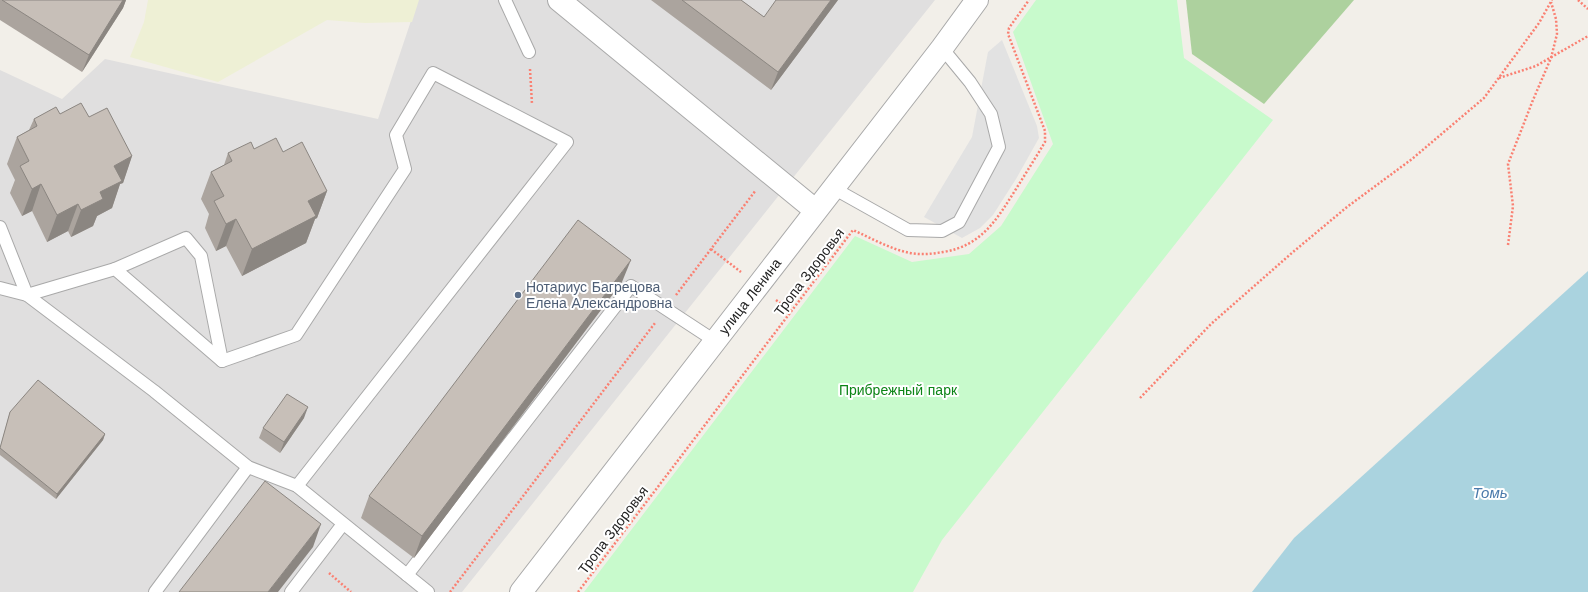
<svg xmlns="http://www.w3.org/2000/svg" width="1588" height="592" viewBox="0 0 1588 592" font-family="'Work Sans',sans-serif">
<rect width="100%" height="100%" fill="#f2efe9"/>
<!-- residential -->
<path fill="#e0dfdf" d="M418,0h517l-473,592h-462v-522l62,29 43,-40 273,60z"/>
<!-- farmland -->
<path fill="#eef0d5" d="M148,0h271l-7,22 -47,1 -38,-3 -109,62 -88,-25 14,-35z"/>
<!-- forest -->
<path fill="#add19e" d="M1186,0h168l-90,104 -72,-50z"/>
<!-- park -->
<path fill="#c8facc" d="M1036,0h141l7,58 89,62 -331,420 -29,52h-329l271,-356 57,26 57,-8 32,-28 52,-82 -40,-112z"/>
<!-- parking -->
<path fill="#e2e2e2" d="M1002,40l35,86 2,12 -23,41 -23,36 -13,13 -18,10 -38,-21 48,-80 16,-85z"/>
<!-- water -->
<path fill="#aad3df" d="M1588,271v321h-336l42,-54z"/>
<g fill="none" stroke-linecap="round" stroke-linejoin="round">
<defs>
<g id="service">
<path d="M505,0l24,52"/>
<path d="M833,188l75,42 34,1 17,-9 40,-75 -8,-33 -21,-32 -28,-34"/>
<path d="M0,227l27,68 88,-26 107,92 74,-26 109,-166 -9,-34 37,-62 134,69 -270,344"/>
<path d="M115,269l71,-31 15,18 21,105"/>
<path d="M0,288l27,7 127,96 94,76 49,19 131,106"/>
<path d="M407,575l224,-289 84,55"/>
<path d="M155,592l93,-125"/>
<path d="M291,592l52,-68"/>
</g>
<path id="minor" d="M559,0l256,210"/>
<g id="tertiary">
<path id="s1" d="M521,592l421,-544 35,-48"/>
</g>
</defs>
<!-- service casing -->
<use href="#service" stroke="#a9a9a9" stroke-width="14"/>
<!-- minor casing -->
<use href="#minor" stroke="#a9a9a9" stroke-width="24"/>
<!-- tertiary casing -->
<use href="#tertiary" stroke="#a9a9a9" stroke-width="24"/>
<!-- path -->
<g stroke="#fa8072" stroke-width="2.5" stroke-dasharray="2 2" stroke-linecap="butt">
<path d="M1578,0l10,9"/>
<path d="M530,69l2,35"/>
<path d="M1499,78l37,-12 52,-30"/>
<path d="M1508,245l5,-39 -5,-42 25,-64 18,-42 6,-24 -1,-15 -5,-17"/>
<path d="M711,249l30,23"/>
<path d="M676,295l80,-105"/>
<path d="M776,300l15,11"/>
<path d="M1140,398l71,-74 82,-72 54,-45 65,-48 72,-61 55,-75 13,-23"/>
<path d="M329,573l22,19"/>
<path d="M450,592l205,-269"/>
<path d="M578,592l275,-362c18,8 37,19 57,23 11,2 22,1 33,-1 39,-6 54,-33 73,-63 10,-16 20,-32 29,-47v-11l-37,-97 1,-6 20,-28"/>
</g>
<!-- service -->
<use href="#service" stroke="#fff" stroke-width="12"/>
<!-- minor -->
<use href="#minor" stroke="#fff" stroke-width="22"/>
<!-- tertiary -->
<use href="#tertiary" stroke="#fff" stroke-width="22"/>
</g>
<!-- wall -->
<g fill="#aba49e">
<path d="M0,0h126l-3,8 -41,64 -82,-52z"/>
<path d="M651,0h90l23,17 74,-17 -67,90z"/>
<path d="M60,114l72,42 -9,27 -3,1 -8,24 -15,8 -4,10 -22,11 -3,-6 -21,11 -15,-31 -10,5 -12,-23 5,-13 -8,-16 10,-27 12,-7 5,-11z"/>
<path d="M254,149l29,3 44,39 -10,27 -2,1 -9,24 -64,33 -16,-30 -10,5 -11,-23 4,-14 -8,-15 10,-27 13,-7 4,-12z"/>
<path d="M622,282l-208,276 -53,-40 8,-22z"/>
<path d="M10,412l95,22 -2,6 -47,59 -56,-44v-7z"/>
<path d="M304,418l-24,35 -21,-15 4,-10z"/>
</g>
<!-- shaded-wall -->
<g fill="#8b8681">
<path d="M123,0h3l-3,8 -41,64 7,-17z"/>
<path d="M831,0h7l-67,90 7,-18z"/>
<path d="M132,156l-9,27 -3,1 -8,24 -15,8 -4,10 -22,11 10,-27 19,-18 14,-26z"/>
<path d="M41,184l-9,27 -10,5 10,-27z"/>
<path d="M327,191l-10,27 -2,1 -9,24 -64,33 10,-27 56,-48z"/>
<path d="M78,204l-10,27 -21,11 10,-27z"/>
<path d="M236,219l-10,27 -10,5 10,-27z"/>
<path d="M631,260l-9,22 -208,276 8,-22z"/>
<path d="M308,407l-4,11 -24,35 4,-11z"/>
<path d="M105,434l-2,6 -47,59 1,-5z"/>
<path d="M321,524l-8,23 -35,45h-10z"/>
</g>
<!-- building -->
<g fill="#c7bfb8" stroke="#8b8681">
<path d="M2,0h121l-34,55z"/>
<path d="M682,0h59l23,17 12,-17h55l-53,72z"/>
<path d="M81,103l8,14 18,-9 25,48 -18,10 8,15 -22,11 3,7 -22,11 -3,-6 -21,11 -16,-31 -9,5 -12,-23 9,-5 -12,-24 20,-11 -3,-7 22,-12 4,7z"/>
<path d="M276,138l7,14 19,-10 25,49 -19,10 8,15 -64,33 -16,-30 -10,5 -12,-23 10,-5 -13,-24 21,-11 -4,-8 23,-11 3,7z"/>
<path d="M578,220l53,40 -209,276 -53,-40z"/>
<path d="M38,380l67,54 -48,60 -57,-46 10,-36z"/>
<path d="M287,394l21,13 -24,35 -21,-14z"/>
<path d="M265,481l56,43 -53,68h-89z"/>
</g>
<!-- markers -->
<circle fill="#5c6f8a" stroke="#fff" stroke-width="1.5" cx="518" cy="295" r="4"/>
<g text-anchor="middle" stroke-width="4" stroke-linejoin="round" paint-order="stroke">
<!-- street labels -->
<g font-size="14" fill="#222" stroke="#fff">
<text transform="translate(809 272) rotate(-53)" y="5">Тропа Здоровья</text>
<text dy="5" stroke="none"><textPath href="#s1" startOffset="374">улица Ленина</textPath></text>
<text transform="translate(613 530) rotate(-53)" y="5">Тропа Здоровья</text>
</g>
<!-- service labels -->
<g font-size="14" fill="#4e5e75" stroke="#fff" text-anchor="start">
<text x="526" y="292">Нотариус Багрецова<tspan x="526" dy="16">Елена Александровна</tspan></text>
</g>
<!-- park labels -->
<g font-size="14" fill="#0c8416" stroke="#fff">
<text x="898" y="395">Прибрежный парк</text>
</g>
<!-- water labels -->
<g font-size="15" font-style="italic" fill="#4a7aab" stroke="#fff">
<text x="1490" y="498">Томь</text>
</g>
</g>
</svg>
